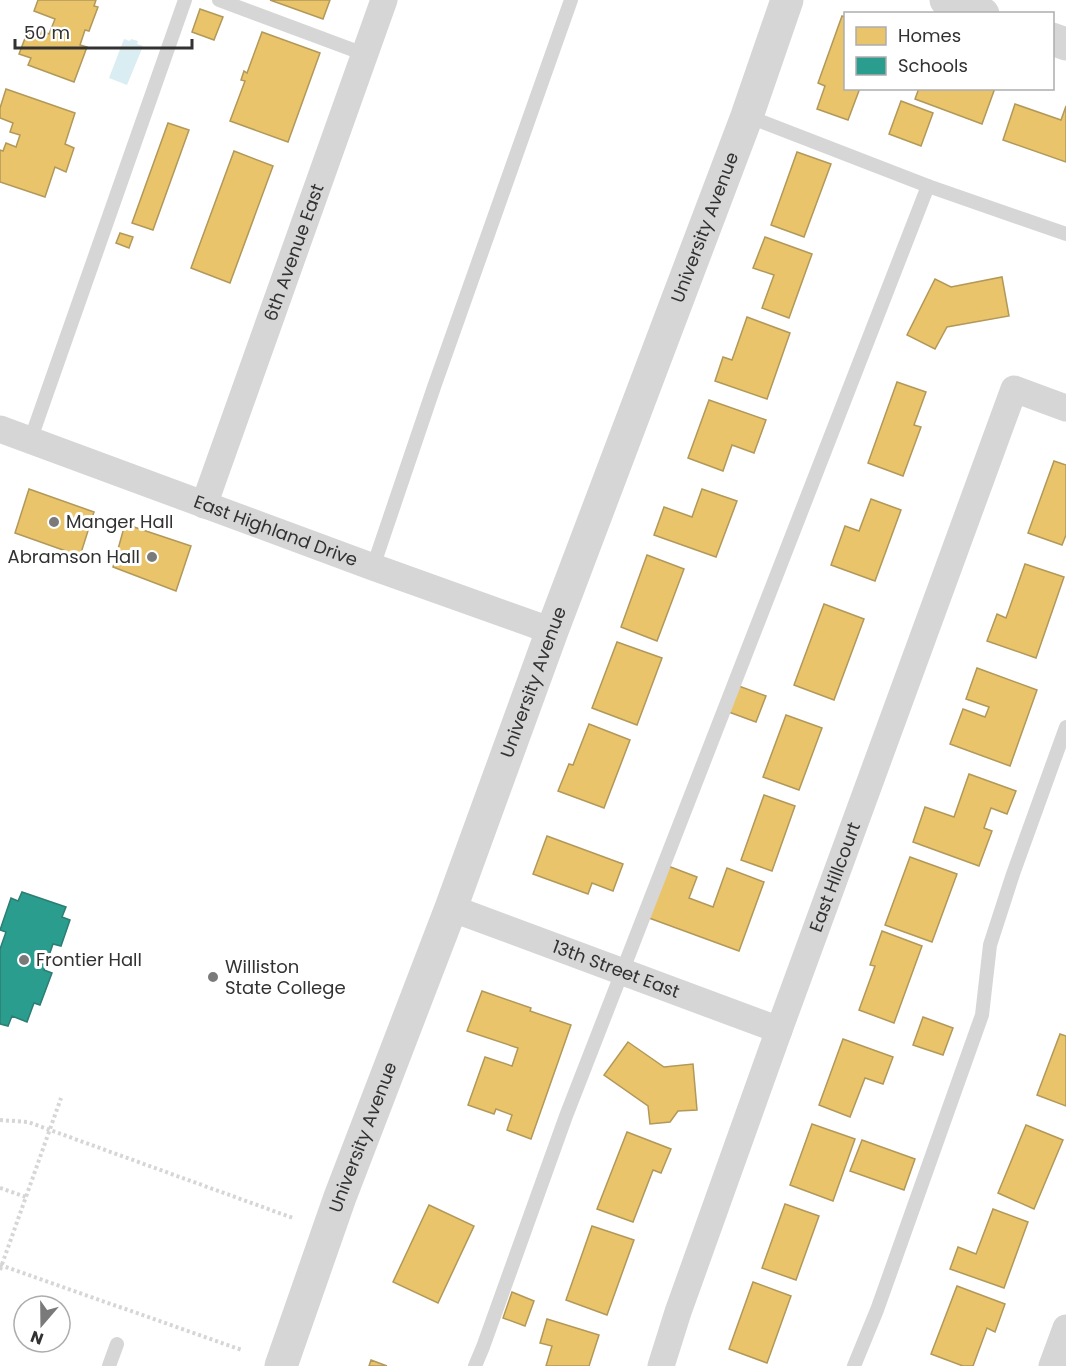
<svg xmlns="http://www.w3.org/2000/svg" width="1066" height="1366" viewBox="0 0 1066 1366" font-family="Poppins,sans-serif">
<rect width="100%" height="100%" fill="#fff"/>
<!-- water -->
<path fill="#daedf2" d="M124,39l6,2 1,-2 7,2 -1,3 6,2 -16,39 -18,-7z"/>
<!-- homes -->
<g fill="#e9c46a" stroke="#b29859" stroke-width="1.5">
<path d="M38,0h58l-2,6 4,1 -9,24 -4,-1 -5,15 7,2 -13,35 -46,-17 3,-7 -12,-4 8,-21 12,5 3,-7 7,3 6,-15 -21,-8z"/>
<path d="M270,0h60l-7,19z"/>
<path d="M200,9l23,8 -9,23 -22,-8z"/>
<path d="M842,16l4,1v71h14l-12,32 -31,-11 8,-23 -7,-3z"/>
<path d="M262,32l58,21 -32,89 -58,-21 15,-40 -4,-1 3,-9 3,2z"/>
<path d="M919,88h76l-13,36 -67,-25z"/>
<path d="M6,89l69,24 -10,31 9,4 -8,24 -11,-5 -10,30 -45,-15v-32l3,1 3,-8 10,4 4,-12 -10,-3 3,-9 -13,-5v-10z"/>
<path d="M901,101l32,12 -12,33 -32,-12z"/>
<path d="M1015,104l46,16 5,-14v56l-63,-22z"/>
<path d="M168,123l21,7 -36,100 -21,-7z"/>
<path d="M234,151l39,15 -43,117 -39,-15z"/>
<path d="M797,152l34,12 -27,73 -33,-12z"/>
<path d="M120,233l13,4 -4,11 -13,-5z"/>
<path d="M765,237l47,17 -23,64 -27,-10 12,-33 -21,-7z"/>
<path d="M1002,277l7,39 -62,11 -12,22 -28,-14 28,-56 16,8z"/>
<path d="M747,317l43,16 -23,66 -52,-18 8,-24 9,3z"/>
<path d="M897,382l29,10 -12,33 7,2 -18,49 -35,-13z"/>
<path d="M709,400l57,20 -12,33 -22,-8 -9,26 -35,-13z"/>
<path d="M1054,461l12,4v70l-4,10 -34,-12z"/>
<path d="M29,489l65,23 -14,44 -65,-23z"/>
<path d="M702,489l35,12 -21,56 -62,-22 10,-28 28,10z"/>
<path d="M871,499l30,11 -26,71 -44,-16 14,-39 14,5z"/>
<path d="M125,524l66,22 -15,45 -63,-24z"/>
<path d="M647,555l37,14 -27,72 -36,-14z"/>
<path d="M1025,564l39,13 -28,81 -49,-17 10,-27 9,4z"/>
<path d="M824,604l40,15 -30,81 -40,-15z"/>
<path d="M617,642l45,16 -25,67 -45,-17z"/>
<path d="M977,668l60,22 -27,76 -60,-22 13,-35 22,8 4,-10 -23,-8z"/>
<path d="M736,685l30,11 -10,26 -30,-11z"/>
<path d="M786,715l36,13 -23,62 -36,-13z"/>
<path d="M589,724l41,16 -26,68 -46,-17 11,-27 4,1z"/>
<path d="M969,774l47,17 -9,23 -16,-6 -7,20 8,3 -13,35 -66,-24 12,-35 29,10z"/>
<path d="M764,795l31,11 -23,65 -31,-11z"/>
<path d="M547,836l76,28 -10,27 -21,-8 -4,11 -55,-20z"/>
<path d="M910,857l47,17 -25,68 -47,-17z"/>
<path d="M668,866l29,11 -8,21 24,9 14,-39 37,14 -25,69 -90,-33z"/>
<path d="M882,931l40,15 -28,77 -35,-13 16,-44 -5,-1z"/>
<path d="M482,991l49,17 -1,3 41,14 -40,114 -24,-9 5,-15 -16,-6 -2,5 -26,-9 17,-48 27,9 6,-18 -51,-17z"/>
<path d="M923,1017l30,11 -10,27 -30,-10z"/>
<path d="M1060,1034l6,2v70l-29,-11z"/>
<path d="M843,1039l50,18 -10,27 -18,-6 -15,39 -31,-12z"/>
<path d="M628,1042l36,25 29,-3 4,46 -19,1 -8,11 -20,2 -2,-18 -44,-31z"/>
<path d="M812,1124l43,15 -22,62 -43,-16z"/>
<path d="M1026,1125l37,15 -29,69 -36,-16z"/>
<path d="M627,1132l44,17 -10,24 -8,-3 -20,52 -36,-13z"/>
<path d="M862,1140l53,19 -11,31 -54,-19z"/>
<path d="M785,1204l34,12 -23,64 -34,-12z"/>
<path d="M429,1205l45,21 -36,77 -45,-21z"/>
<path d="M993,1209l35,13 -24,66 -54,-19 8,-22 18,7z"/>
<path d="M592,1226l42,14 -27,75 -41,-15z"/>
<path d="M753,1282l38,14 -24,67 -38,-14z"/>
<path d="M957,1286l48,18 -10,28 -8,-4 -14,38h-10l-32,-12z"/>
<path d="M512,1292l22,9 -9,25 -22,-8z"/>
<path d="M547,1319l52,16 -10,31h-43l6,-20 -12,-3z"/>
<path d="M371,1360l16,6h-18z"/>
</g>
<!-- schools -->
<path fill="#2a9d8f" stroke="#2c7d73" stroke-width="1.5" d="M22,892l44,15 -4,10 8,3 -9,26 -8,-2 -9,26 8,3 -12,32 -6,-2 -7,19 -15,-6 -4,10 -8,-2v-75l6,-17 -6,-2 11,-32 7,3z"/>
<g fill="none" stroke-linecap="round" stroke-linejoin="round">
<!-- path -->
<g stroke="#d6d6d6" stroke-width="4" stroke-dasharray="3 3" stroke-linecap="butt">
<path d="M0,1120l28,2 265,96"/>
<path d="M0,1188l26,9"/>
<path d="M0,1265l242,85"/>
<path d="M0,1270l61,-172"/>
</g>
<!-- service -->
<g stroke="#d6d6d6" stroke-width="14">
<path d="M219,0l145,54"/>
<path d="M747,116l181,70 138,48"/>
<path d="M30,441l155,-441"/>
<path d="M373,567l61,-180 137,-387"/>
<path d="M109,1366l8,-22"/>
<path d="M475,1366l8,-19 83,-231 362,-930"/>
<path d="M854,1366l23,-56 105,-295 8,-70 23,-71 53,-147"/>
</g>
<!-- minor -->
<g stroke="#d6d6d6" stroke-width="27">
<path id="s1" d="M0,429l373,138 179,64"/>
<path id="s2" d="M204,505l180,-505"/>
<path id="s3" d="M451,908l328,122"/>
<path id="s4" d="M661,1366l17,-54 101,-282 235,-641 52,19"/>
<path d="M1052,1366l14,-38"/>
</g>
<!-- tertiary -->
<g stroke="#d6d6d6" stroke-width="33">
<path d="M946,0l37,14"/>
<path d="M1052,39l14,5"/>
<path id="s5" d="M281,1366l59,-169 111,-289 101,-277 195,-515 40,-116"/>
</g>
</g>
<!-- markers -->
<g fill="#7a7a7a" stroke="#fff" stroke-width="2">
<circle cx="54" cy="522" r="6"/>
<circle cx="152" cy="557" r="6"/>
<circle cx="24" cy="960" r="6"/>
<circle cx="213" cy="977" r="6"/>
</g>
<g text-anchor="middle" stroke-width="6" stroke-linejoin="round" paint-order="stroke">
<!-- street labels -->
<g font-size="18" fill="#323232" stroke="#fff">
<text dy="6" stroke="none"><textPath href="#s5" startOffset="1215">University Avenue</textPath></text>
<text dy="6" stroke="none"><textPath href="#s2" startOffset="268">6th Avenue East</textPath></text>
<text dy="6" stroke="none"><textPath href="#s1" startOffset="294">East Highland Drive</textPath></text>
<text dy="6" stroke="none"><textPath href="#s5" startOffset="729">University Avenue</textPath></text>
<text dy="6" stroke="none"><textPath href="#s4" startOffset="519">East Hillcourt</textPath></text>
<text dy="6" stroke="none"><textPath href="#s3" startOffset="176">13th Street East</textPath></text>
<text dy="6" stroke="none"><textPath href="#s5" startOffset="243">University Avenue</textPath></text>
</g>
<!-- poi labels -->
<g font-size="18" fill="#323232" stroke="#fff" text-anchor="start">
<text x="66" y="528">Manger Hall</text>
<text x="140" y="563" text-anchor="end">Abramson Hall</text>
<text x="36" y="966">Frontier Hall</text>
<text x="225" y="973">Williston<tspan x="225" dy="21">State College</tspan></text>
</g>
</g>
<!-- legend -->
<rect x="844" y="12" width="210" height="78" fill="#ffffff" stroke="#adadad" stroke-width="1.5"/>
<rect x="856" y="27" width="30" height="18" fill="#e9c46a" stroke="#adadad" stroke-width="1.5"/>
<text x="898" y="42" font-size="18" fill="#323232">Homes</text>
<rect x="856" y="57" width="30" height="18" fill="#2a9d8f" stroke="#adadad" stroke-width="1.5"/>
<text x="898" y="72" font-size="18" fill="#323232">Schools</text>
<!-- north arrow -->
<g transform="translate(42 1324) rotate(200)"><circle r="28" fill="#ffffff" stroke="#adadad" stroke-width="1.5"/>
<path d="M0-4.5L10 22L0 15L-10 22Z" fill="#7a7a7a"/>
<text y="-9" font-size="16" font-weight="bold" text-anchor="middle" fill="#323232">N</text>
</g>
<!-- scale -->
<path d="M15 39v9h177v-9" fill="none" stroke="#323232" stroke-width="3"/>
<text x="24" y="39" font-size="18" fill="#323232" stroke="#ffffff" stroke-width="4.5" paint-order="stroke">50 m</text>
</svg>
